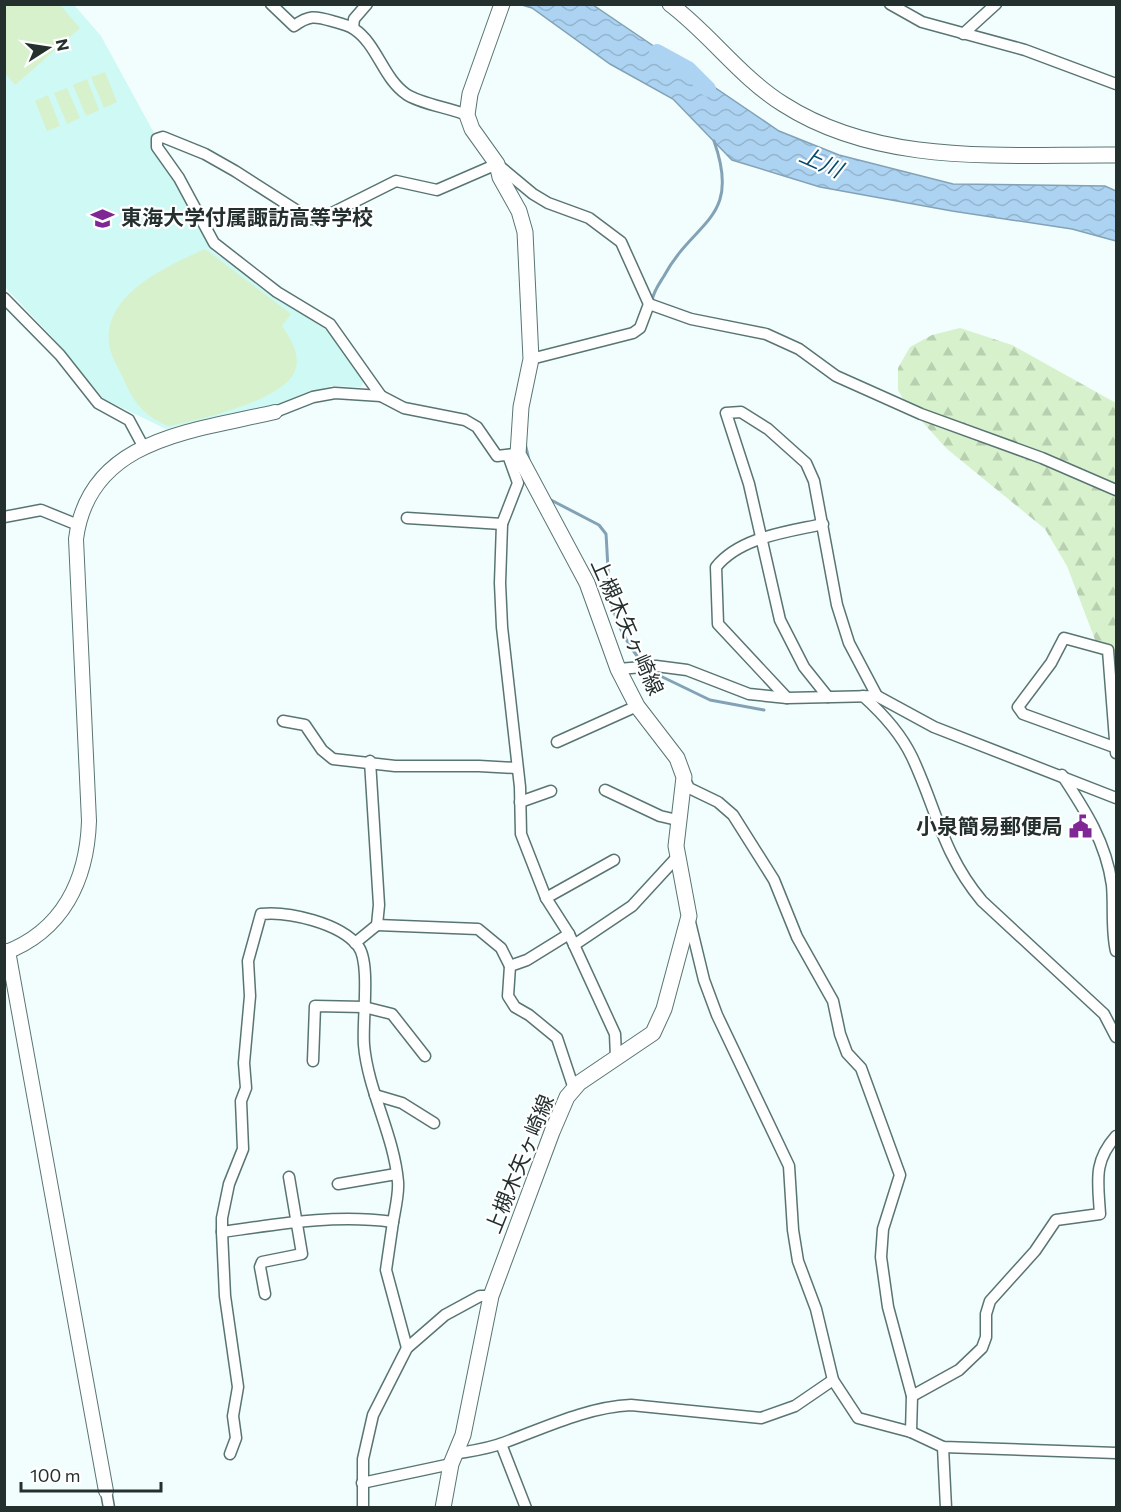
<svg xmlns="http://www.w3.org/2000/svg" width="1121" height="1512" viewBox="0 0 1121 1512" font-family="Commissioner,'Noto Sans JP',sans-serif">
<defs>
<pattern id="forest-firs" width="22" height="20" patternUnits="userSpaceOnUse" patternTransform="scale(1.5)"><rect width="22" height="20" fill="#d7f1cd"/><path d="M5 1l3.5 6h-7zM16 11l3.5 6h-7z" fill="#b8cfb0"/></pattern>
<pattern id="water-waves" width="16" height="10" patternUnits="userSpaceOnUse" patternTransform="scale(1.5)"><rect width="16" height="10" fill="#acd3f1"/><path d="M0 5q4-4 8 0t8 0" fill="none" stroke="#94b5cf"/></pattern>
</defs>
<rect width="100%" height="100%" fill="#f2fefd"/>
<!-- built -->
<path fill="#cff9f4" d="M5,5h69l27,31 52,95 36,54 23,66 116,80 36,49 -3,7 -30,-1 -46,16 -119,27 -62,-30 -52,-62 -47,-50z"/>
<!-- forest -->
<path fill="url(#forest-firs)" d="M960,328l52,17 104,58v292l-49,-129 -22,-37 -98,-80 -41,-45 -8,-14v-22l12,-21 22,-12z"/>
<!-- pitch -->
<g fill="#d7f1cd">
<path d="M4,5h56l20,23 -65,57 -10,-12z"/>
<path d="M105,72l12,30 -13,6 -13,-31z"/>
<path d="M87,79l12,31 -13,6 -13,-31z"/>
<path d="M67,88l13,30 -13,6 -13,-31z"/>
<path d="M48,95l12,31 -13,5 -12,-30z"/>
<path d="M205,249l86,65 -9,12c9,13 20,31 12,47 -13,28 -96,47 -125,53 -25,-9 -36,-25 -46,-48 -5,-11 -13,-23 -14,-35 -5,-50 59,-77 96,-94z"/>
</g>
<!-- water -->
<path fill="url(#water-waves)" stroke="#83a2b6" stroke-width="1.5" d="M522,5h71l186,126 60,24 114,29 152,2 11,5v50l-44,-12 -120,-18 -132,-24 -88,-27 -59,-61 -63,-35 -78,-56z"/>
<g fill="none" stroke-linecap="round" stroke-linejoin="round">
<!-- stream -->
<g stroke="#83a2b6" stroke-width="3">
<path d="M652,301c1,-9 7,-17 12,-25 30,-56 78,-56 50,-135"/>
<path d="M525,443l4,17"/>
<path d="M551,500l48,25 7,9c4,57 -1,83 38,131"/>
<path d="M648,670l62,30 54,10"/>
</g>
<!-- river -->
<path stroke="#acd3f1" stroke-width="16" d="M657,52l31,17 20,20"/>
<defs>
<g id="minor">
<path d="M271,4l23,22c15,-11 21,-10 38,-5 7,2 16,4 22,8 23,15 29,49 52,65 12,9 44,14 61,21"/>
<path d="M890,4l32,18 103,28 91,34"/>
<path d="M353,28l1,-9 13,-15"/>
<path d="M963,34l33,-30"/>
<path d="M4,298l56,57 38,48 31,17 14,26"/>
<path d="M649,304l42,15 75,15 33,15 37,27 85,38 121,44 74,32"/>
<path d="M381,396l-51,-72 -53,-32 -63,-49 -35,-65 -22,-31v-8l6,-2 42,17 30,17 75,48h10l76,-38 41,9 60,-26 36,30 15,9 41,15 32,24 28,62 -9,24 -7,5 -102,26"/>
<path d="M275,412l38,-15 22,-4 46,3 23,12 61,12 12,7 20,29 17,-2"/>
<path d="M508,455l10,28 -16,41 -2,59 2,44 18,160 1,47 25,64 23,36 46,100 1,23"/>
<path d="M4,517l37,-7 37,15"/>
<path d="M407,518l95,6"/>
<path d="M618,669l38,-3 31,4 62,24 38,4 90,-2 57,31 182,71"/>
<path d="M863,696c19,17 38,38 49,61 25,53 30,96 70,144l122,113 12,23"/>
<path d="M828,697l-24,-30 -24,-47 -31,-136 -23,-71 15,-1 27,17 38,34 8,18 23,124 12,38 28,53"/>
<path d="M787,698l-69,-74 -2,-57c24,-30 71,-35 107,-43"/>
<path d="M283,721l22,4 17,25 11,9 62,7h84l37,2"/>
<path d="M557,742l80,-36"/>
<path d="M1114,747l-91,-33 -5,-7 33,-44 13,-25 44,12 8,103"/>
<path d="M1062,775c23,35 44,67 50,110 2,22 -1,45 4,66"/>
<path d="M684,778l5,10 29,14 15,13 41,65 23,57 36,64 7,33 7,19 14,15 39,107 -17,54 -2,28 7,50 24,89 -1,36"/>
<path d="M605,790l55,26 17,4"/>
<path d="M520,802l31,-11"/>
<path d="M546,898l68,-38"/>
<path d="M261,914c27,-3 79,9 97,32 13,16 4,75 6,99 4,46 30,90 34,137 1,12 -3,28 -5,40 -58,-8 -114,2 -171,10v-14l7,-34 14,-35 -2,-48 5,-13 -2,-25 6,-67 -2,-35z"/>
<path d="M690,922l14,58 13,35 72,151 4,64 5,31 18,48 17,71 25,38 53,14 32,15 173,6"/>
<path d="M377,925l101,4 23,19 9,18"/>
<path d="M569,934l-42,26 -17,6 -2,30 7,11 14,8 28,23 17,51"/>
<path d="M355,943l22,-18 2,-20 -9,-144"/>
<path d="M574,945l58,-39 46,-50"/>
<path d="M313,1061l2,-55 49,1 28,7 33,42"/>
<path d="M375,1095l27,8 32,20"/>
<path d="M338,1184l58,-10"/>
<path d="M393,1222l-7,48 21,78"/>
<path d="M222,1232l3,64 13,91 -5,29 3,22 -6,16"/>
<path d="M265,1294l-5,-27 2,-5 40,-8 -13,-77"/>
<path d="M912,1396l47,-26 23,-22 4,-11v-23l4,-13 45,-50 21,-31 44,-6c-2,-33 -7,-52 16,-78"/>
<path d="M501,1444l25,64"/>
<path d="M943,1447l3,61"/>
<path d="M454,1454c16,-3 34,-5 49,-11 41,-15 84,-36 128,-38l130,13 34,-12 38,-26"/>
<path d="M362,1483l89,-19"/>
<path d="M106,1491l3,17"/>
<path d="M363,1508v-49l10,-44 34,-67 38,-33 35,-19h11"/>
</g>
<g id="tertiary">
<path d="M8,951l98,540"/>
<path d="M4,953c59,-22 83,-73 85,-132l-13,-282c13,-101 118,-108 199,-127"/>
</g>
<g id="secondary">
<path d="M670,4c40,30 70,73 113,100 98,63 222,50 333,51"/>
<path d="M443,1508l8,-44 12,-29 28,-139 61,-164 15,-35 12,-14 74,-50 11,-24 25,-93 -13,-70 8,-69 -7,-19 -40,-52 -19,-37 -31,-86 -69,-129 3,-47 10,-48 -6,-127 -6,-21 -19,-34 -3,-13 -25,-35 -5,-14 3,-21 32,-90"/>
</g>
</defs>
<!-- minor casing -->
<use href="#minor" stroke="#597572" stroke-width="13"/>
<!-- tertiary casing -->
<use href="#tertiary" stroke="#597572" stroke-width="16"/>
<!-- secondary casing -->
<use href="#secondary" stroke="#597572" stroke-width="17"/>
<!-- minor -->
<use href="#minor" stroke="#fff" stroke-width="10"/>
<!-- tertiary -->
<use href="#tertiary" stroke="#fff" stroke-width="14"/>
<!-- secondary -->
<use href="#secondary" stroke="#fff" stroke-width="15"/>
</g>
<!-- icons -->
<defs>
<symbol id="school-bare" viewBox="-9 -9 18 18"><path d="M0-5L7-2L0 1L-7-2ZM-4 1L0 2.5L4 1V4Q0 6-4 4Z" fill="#7e2795" stroke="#fff" stroke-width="2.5" paint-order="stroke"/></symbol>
<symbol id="civic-bare" viewBox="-9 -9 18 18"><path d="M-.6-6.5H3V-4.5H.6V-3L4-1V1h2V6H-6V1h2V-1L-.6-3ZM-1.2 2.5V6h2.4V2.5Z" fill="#7e2795" stroke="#fff" stroke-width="2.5" paint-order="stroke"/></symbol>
</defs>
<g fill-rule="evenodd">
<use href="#school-bare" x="86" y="202" width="33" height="33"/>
<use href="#civic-bare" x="1064" y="810" width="33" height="33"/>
</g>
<g text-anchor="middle" stroke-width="4.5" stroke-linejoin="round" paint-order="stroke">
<!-- poi labels -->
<g font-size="21" font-weight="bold" fill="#24302e" stroke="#fff" text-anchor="start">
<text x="121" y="225">東海大学付属諏訪高等学校</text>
<text x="1063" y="834" text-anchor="end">小泉簡易郵便局</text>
</g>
<!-- street labels -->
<g font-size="21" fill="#24302e" stroke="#fff">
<text transform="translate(627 627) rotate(66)" y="7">上槻木矢ヶ崎線</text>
<text transform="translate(520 1164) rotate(-68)" y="7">上槻木矢ヶ崎線</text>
</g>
<!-- water labels -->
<g font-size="22" font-style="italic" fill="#064b70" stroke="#fff">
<text transform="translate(821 162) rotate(24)" y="8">上川</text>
</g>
</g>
<!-- border -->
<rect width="1121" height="1512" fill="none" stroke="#24302e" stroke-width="12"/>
<!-- north arrow -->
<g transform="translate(48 48) rotate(78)" stroke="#ffffff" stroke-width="4.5" paint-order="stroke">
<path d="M0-4.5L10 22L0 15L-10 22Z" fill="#24302e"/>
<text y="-9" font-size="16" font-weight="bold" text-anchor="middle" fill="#24302e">N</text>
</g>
<!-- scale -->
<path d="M21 1482v9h140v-9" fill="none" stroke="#24302e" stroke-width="3"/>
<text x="30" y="1482" font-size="18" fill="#24302e" stroke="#ffffff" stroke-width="4.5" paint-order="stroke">100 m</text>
</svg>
